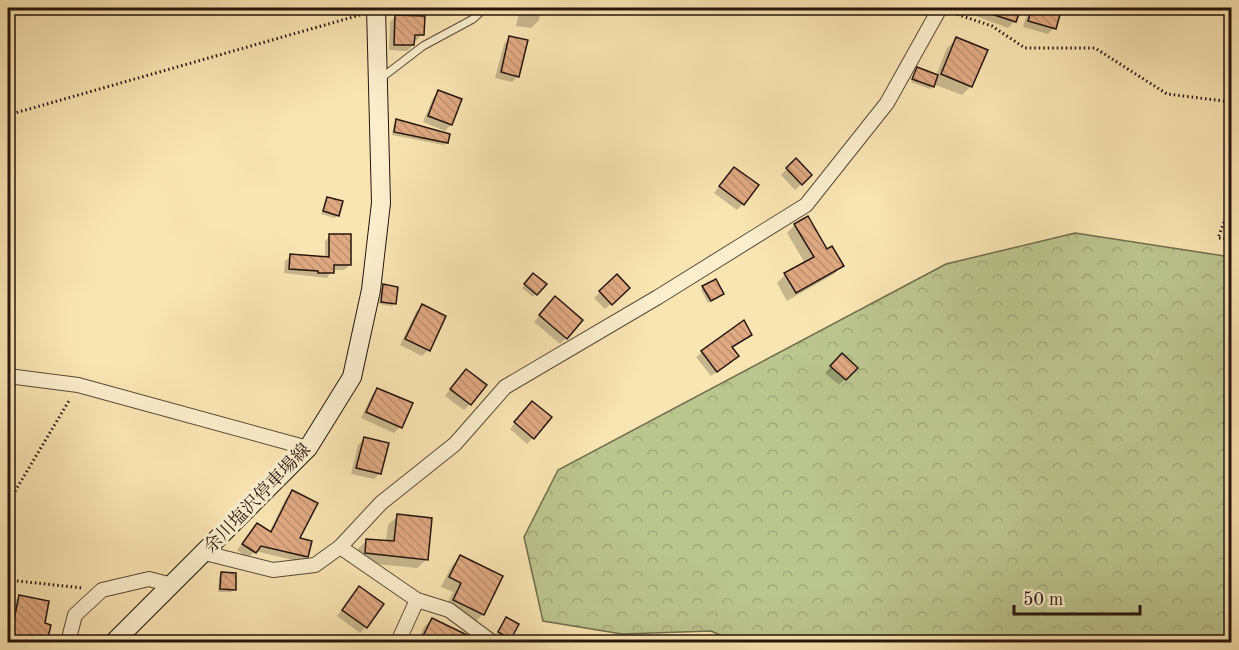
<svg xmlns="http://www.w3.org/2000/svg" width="1239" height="650" viewBox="0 0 1239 650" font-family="'Old Standard TT','Noto Serif JP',serif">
<defs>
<pattern id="forest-crowns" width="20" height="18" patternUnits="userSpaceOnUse" patternTransform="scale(1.5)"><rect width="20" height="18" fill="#bbc58e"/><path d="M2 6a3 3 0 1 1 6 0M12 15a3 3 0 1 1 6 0" fill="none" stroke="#a1a879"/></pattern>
<pattern id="building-back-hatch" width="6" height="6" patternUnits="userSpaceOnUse" patternTransform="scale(1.5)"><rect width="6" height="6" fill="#e0a982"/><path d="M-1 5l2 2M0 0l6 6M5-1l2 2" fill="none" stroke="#c0916f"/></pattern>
</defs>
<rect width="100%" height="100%" fill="#f9e5b2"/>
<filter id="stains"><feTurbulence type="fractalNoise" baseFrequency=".00333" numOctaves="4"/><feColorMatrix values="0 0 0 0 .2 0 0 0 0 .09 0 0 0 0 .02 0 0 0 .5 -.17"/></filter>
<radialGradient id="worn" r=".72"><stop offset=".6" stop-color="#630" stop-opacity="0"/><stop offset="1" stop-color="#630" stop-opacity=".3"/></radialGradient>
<!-- forest -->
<path fill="url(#forest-crowns)" stroke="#706d4e" stroke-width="1.5" d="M1075,233l156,24v385h-495l-25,-11 -89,3 -79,-13 -19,-84 34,-67 388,-206z"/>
<!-- shadow -->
<g fill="#0003">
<path d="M520,8h70l-7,7 -42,-5 -2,10 -8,8 -15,-2z"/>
<path d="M979,8h34l6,2 -5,12 -6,6 -32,-12z"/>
<path d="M1031,8h30l-7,20 -6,6 -25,-7 5,-16z"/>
<path d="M423,14l-1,20 -6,7 -3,-1v5l-6,6 -18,-1 1,-28 6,-6 23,1z"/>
<path d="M510,38l8,38 -6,6 -17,-4 9,-34z"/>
<path d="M957,39l14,47 -9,9 -29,-11 -3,5 -19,-7 7,-13 18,7 11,-28z"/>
<path d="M439,92l12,33 -6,6 -22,-9 10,-24z"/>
<path d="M397,121l50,21 -3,3 -52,-10 2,-11z"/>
<path d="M796,160l14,15 -15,15 -14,-15z"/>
<path d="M728,175l15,29 -6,6 -23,-17z"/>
<path d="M327,198l11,17 -3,3 -14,-4z"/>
<path d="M795,225l47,41 -8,8 -47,27 -10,-18 8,-8 20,-12 -18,-30z"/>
<path d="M330,236l20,29 -6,5h-12l-5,8 -43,-5 1,-12 6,-5 34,3v-18z"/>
<path d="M534,275l11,9 -12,13 -11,-9z"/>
<path d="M617,276l11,12 -23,21 -11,-11z"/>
<path d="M384,286l11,17 -3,3 -13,-2 2,-15z"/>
<path d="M703,288l17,8 -12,7 -7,-13z"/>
<path d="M549,304l17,34 -6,6 -26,-22z"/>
<path d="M422,306l6,44 -6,6 -22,-11 16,-33z"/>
<path d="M743,322l8,13 -20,13 1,13 -21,15 -15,-19z"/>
<path d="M842,355l13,13 -16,17 -14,-12z"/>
<path d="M460,377l10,27 -6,6 -19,-14z"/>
<path d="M378,389l22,38 -6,6 -33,-15 11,-23z"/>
<path d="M526,409l7,29 -6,6 -17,-15z"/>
<path d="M364,439l16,34 -6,6 -23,-5 7,-29z"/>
<path d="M292,492l6,47 9,17 -6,6 -46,-11 -7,7 -11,-8 20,-25 12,8 17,-35z"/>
<path d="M398,516l29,43 -10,9 -61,-6 1,-12 10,-10 19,2 2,-17z"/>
<path d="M460,557l23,57 -10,10 -29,-14 9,-18 -12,-5 10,-20z"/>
<path d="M222,574l12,16 -3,2h-13l1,-15z"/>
<path d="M359,588l7,39 -6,6 -23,-17z"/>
<path d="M19,597l24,27 2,18h-37v-24l2,-12z"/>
<path d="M432,619l32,17 8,6h-55l7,-15z"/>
<path d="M503,622l14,3 -10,16 -11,-6z"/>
<path d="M144,637l35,5h-41z"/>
</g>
<!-- building -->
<g fill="url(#building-back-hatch)" stroke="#25150d" stroke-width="1.5">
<path d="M980,8h41l-5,14 -37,-12z"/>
<path d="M1032,8h16l13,3 -5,18 -28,-8z"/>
<path d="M395,15l30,1 -1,19h-9l-1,10h-20z"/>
<path d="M509,36l19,4 -9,37 -18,-5z"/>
<path d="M956,37l32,13 -16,37 -31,-13z"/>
<path d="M917,67l21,8 -4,12 -22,-8z"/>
<path d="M438,90l24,9 -10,26 -24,-9z"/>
<path d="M396,119l54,15 -2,9 -54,-11z"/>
<path d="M796,158l16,17 -10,10 -16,-17z"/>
<path d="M734,167l25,18 -15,20 -25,-19z"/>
<path d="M327,197l16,4 -4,15 -16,-5z"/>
<path d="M808,216l19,33 5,-3 12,20 -48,27 -12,-20 30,-16 -20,-33z"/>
<path d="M329,234h22v31h-17v8h-16v-2l-29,-2 1,-15 39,3z"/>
<path d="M533,273l14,11 -10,11 -13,-11z"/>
<path d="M617,274l13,14 -18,17 -13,-14z"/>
<path d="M716,279l8,15 -13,7 -9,-15z"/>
<path d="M383,284l15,3 -2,17 -15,-2z"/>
<path d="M555,296l28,24 -16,19 -28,-24z"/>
<path d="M422,304l24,12 -16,35 -25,-12z"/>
<path d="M744,320l8,15 -20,12 7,9 -22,16 -16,-21z"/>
<path d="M842,353l16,15 -12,12 -16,-14z"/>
<path d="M466,369l21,16 -16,20 -21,-16z"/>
<path d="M377,388l36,15 -11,25 -36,-16z"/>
<path d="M532,401l20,16 -18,22 -20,-17z"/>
<path d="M364,437l25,6 -8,31 -25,-6z"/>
<path d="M292,490l26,13 -18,35 12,3 -4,16 -47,-11 -5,7 -14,-9 15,-21 14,9z"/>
<path d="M397,514l35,4 -4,42 -63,-7 1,-14 28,2z"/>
<path d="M460,555l43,21 -19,39 -31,-15 8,-17 -12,-6z"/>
<path d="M221,572l15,1v17l-16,-1z"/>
<path d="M359,586l25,18 -17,24 -25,-18z"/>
<path d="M19,595l30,6 -4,22 6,2 -4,17 -36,-7z"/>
<path d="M506,617l13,7 -8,15 -13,-7z"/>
<path d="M432,618l37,18 9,6h-47l-9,-4z"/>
</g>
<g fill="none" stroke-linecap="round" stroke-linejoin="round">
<defs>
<path id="service" d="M380,79l43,-33 50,-27 12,-11"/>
<g id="minor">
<path d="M8,376l70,9 230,63"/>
<path d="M340,547l77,53 32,10 43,32"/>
<path d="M205,553l68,17 42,-5 25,-18 41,-44 74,-59 50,-57 153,-90 148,-92 81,-102 53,-95"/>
<path d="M68,642l7,-27 27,-25 47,-11 23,6"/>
<path d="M398,642l19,-42"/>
</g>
<path id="secondary" d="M114,642l194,-194 44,-71 19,-87 10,-87 -5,-195"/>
</defs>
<!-- service casing -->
<use href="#service" stroke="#5a4936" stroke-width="9"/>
<!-- minor casing -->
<use href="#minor" stroke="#5a4936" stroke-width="16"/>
<!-- secondary casing -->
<use href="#secondary" stroke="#25150d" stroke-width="20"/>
<!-- path -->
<g stroke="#25150d" stroke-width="3" stroke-dasharray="1.5 3" stroke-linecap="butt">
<path d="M953,13l39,13 33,22h70l72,46 65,8"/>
<path d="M8,115l352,-100"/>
<path d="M1232,201l-14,37 14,1"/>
<path d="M8,503l62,-104"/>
<path d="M8,580l75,8"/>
</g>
<!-- service -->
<use href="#service" stroke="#fbeecd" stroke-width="7"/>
<!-- minor -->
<use href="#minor" stroke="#fbeecd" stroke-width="14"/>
<!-- secondary -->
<use href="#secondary" stroke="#fbeecd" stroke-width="18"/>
</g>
<g text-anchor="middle" stroke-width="6" stroke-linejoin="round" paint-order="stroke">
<!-- street labels -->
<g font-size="18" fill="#25150d" stroke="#fbeecd">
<text transform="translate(257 498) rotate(-46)" y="6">余川塩沢停車場線</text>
</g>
</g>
<!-- margin -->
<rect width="1239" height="650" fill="none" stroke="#f9e5b2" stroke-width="30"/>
<rect x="9" y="9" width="1221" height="632" fill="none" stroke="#25150d" stroke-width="3"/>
<rect x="15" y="15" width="1209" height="620" fill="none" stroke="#25150d" stroke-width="1.5"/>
<!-- scale -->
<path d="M1014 605v9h126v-9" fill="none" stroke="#25150d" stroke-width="3"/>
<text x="1023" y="605" font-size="18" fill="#25150d" stroke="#fbeecd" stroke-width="4.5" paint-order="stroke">50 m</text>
<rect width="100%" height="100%" filter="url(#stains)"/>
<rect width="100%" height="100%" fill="url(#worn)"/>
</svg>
